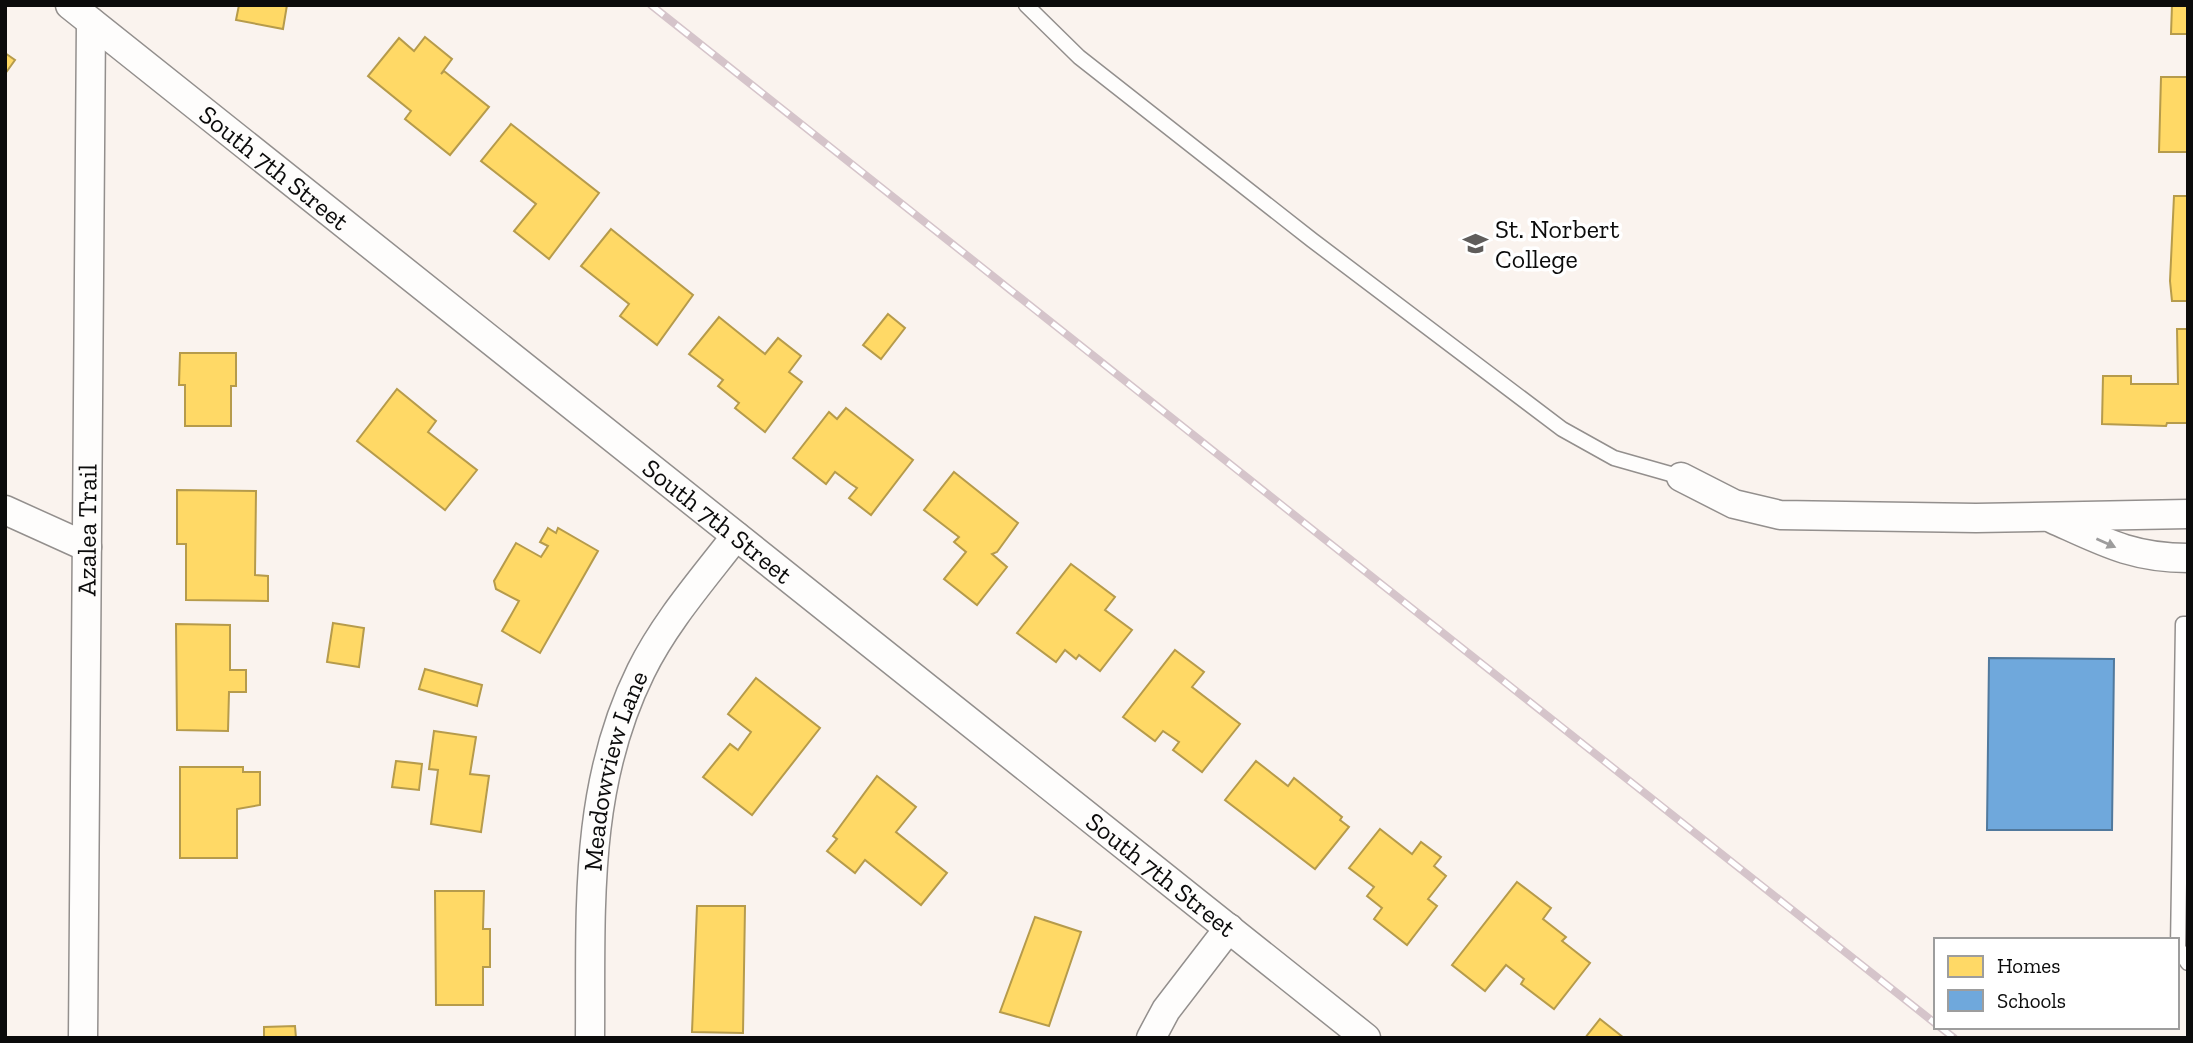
<svg xmlns="http://www.w3.org/2000/svg" width="2193" height="1043" viewBox="0 0 2193 1043" font-family="'Zilla Slab',serif">
<rect width="100%" height="100%" fill="#faf3ee"/>
<!-- homes -->
<g fill="#ffd966" stroke="#b69b4b" stroke-width="2">
<path d="M239,5h48l-4,24 -47,-9z"/>
<path d="M2172,5h16v29h-17z"/>
<path d="M425,37l27,22 -11,15 3,-3 45,36 -39,48 -45,-36 6,-8 -43,-35 31,-38 15,13z"/>
<path d="M5,53l10,7 -10,14z"/>
<path d="M2161,77h27v75h-29z"/>
<path d="M511,124l88,69 -50,66 -35,-28 22,-27 -55,-43z"/>
<path d="M2174,196h14v105h-16l-2,-20z"/>
<path d="M611,229l82,66 -36,50 -37,-29 9,-12 -48,-38z"/>
<path d="M888,314l17,14 -24,31 -18,-14z"/>
<path d="M719,317l46,37 13,-16 23,18 -12,16 13,10 -37,50 -30,-24 4,-5 -21,-17 5,-6 -34,-26z"/>
<path d="M2177,329h11v94h-21l-1,3 -64,-2 1,-48h28v8h47z"/>
<path d="M180,353h56v33h-5v40h-46v-41h-6z"/>
<path d="M397,389l39,32 -8,11 49,38 -32,40 -88,-69z"/>
<path d="M846,408l67,52 -42,55 -22,-17 8,-10 -6,-4 -16,-12 -9,12 -33,-26 36,-46 8,7z"/>
<path d="M954,472l64,51 -21,29 -5,2 15,13 -30,38 -33,-26 22,-27 -12,-10 5,-5 -35,-27z"/>
<path d="M177,490l79,1 -1,84 13,1v25l-82,-1v-56h-9z"/>
<path d="M548,528l8,5 2,-5 40,23 -58,102 -38,-22 17,-30 -23,-12 -2,-8 22,-38 25,14 7,-11 -8,-4z"/>
<path d="M1071,564l44,33 -10,13 27,20 -32,41 -21,-16 -3,4 -11,-9 -9,12 -39,-29z"/>
<path d="M333,623l31,5 -5,39 -32,-5z"/>
<path d="M176,624l54,1v45h16v22h-17l-1,39 -51,-1z"/>
<path d="M1175,650l29,22 -12,15 48,37 -38,48 -29,-22 6,-8 -16,-11 -8,10 -32,-24z"/>
<path d="M425,669l57,16 -5,21 -58,-17z"/>
<path d="M756,678l64,50 -68,87 -49,-38 27,-33 8,6 13,-18 -23,-18z"/>
<path d="M434,731l42,6 -6,37 19,2 -8,56 -50,-8 7,-54 -9,-1z"/>
<path d="M396,761l26,3 -3,26 -27,-3z"/>
<path d="M1256,761l32,25 6,-8 48,39 -2,3 9,7 -34,42 -90,-69z"/>
<path d="M180,767h63v5h17v33l-23,4v49h-57z"/>
<path d="M877,776l39,31 -20,25 51,41 -26,32 -56,-45 -10,13 -28,-22 10,-12 -4,-3z"/>
<path d="M1380,829l32,25 9,-12 20,15 -7,9 12,10 -18,23 9,7 -30,39 -33,-26 8,-11 -15,-12 7,-9 -25,-19z"/>
<path d="M1517,882l34,26 -8,11 23,18 -4,4 28,22 -36,46 -33,-25 3,-5 -18,-14 -21,26 -33,-26z"/>
<path d="M435,891h49l-1,38h7v38h-7v38h-47z"/>
<path d="M697,906h48l-2,127 -51,-1z"/>
<path d="M1035,917l46,15 -32,94 -49,-14z"/>
<path d="M1600,1019l24,19h-39z"/>
<path d="M295,1026l1,12h-32v-11z"/>
</g>
<!-- schools -->
<path fill="#6fa8dc" stroke="#51799d" stroke-width="2" d="M1989,658l125,1 -2,171h-125z"/>
<g fill="none" stroke-linecap="round" stroke-linejoin="round">
<defs>
<g id="service">
<path d="M1026,5l53,52 233,183 250,189 52,29 67,19"/>
<path d="M2188,624h-5l-5,324 10,15"/>
</g>
<g id="minor">
<path id="s1" d="M70,5l1296,1033"/>
<path d="M1681,477l53,27 46,11 196,3 212,-4"/>
<path d="M5,510l82,37"/>
<path d="M2053,519c49,22 79,39 135,39"/>
<path id="s2" d="M83,1038l8,-1016"/>
<path id="s3" d="M590,1038c1,-127 -7,-250 51,-367 24,-49 62,-92 95,-135"/>
<path d="M1151,1038l15,-28 63,-82"/>
</g>
</defs>
<!-- service casing -->
<use href="#service" stroke="#938f8d" stroke-width="17"/>
<!-- minor casing -->
<use href="#minor" stroke="#938f8d" stroke-width="31"/>
<!-- service -->
<use href="#service" stroke="#fefdfc" stroke-width="14"/>
<!-- minor -->
<use href="#minor" stroke="#fefdfc" stroke-width="28"/>
<defs>
<g id="rail">
<path d="M651,5l1285,1019"/>
<path d="M1940,1027l14,11"/>
</g>
</defs>
<!-- rail casing -->
<use href="#rail" stroke="#d5c4ca" stroke-width="8"/>
<!-- rail -->
<use href="#rail" stroke="#fff" stroke-width="5" stroke-dasharray="16" stroke-linecap="butt"/>
</g>
<!-- one-way arrows -->
<defs><path id="oneway-solid" d="M-6-.8H1V-3.2L6.5 0L1 3.2V.8H-6Z" transform="scale(1.75)"/></defs>
<use fill="#9d9c9c" href="#oneway-solid" transform="translate(2106 543) rotate(24)"/>
<!-- icons -->
<defs>
<symbol id="university-bare" viewBox="-9 -9 18 18"><path d="M0-5L7-2L0 1L-7-2ZM-4 1L0 2.5L4 1V4Q0 6-4 4Z" fill="#5f5c5a" stroke="#fff" stroke-width="2.5" paint-order="stroke"/></symbol>
</defs>
<g fill-rule="evenodd">
<use href="#university-bare" x="1458" y="226" width="35" height="35"/>
</g>
<g text-anchor="middle" stroke-width="7" stroke-linejoin="round" paint-order="stroke">
<!-- street labels -->
<g font-size="26" fill="#0b0b0b" stroke="#fff">
<text dy="9" stroke="none"><textPath href="#s1" startOffset="261">South 7th Street</textPath></text>
<text dy="9" stroke="none"><textPath href="#s1" startOffset="828">South 7th Street</textPath></text>
<text dy="9" stroke="none"><textPath href="#s2" startOffset="508">Azalea Trail</textPath></text>
<text dy="9" stroke="none"><textPath href="#s3" startOffset="270">Meadowview Lane</textPath></text>
<text dy="9" stroke="none"><textPath href="#s1" startOffset="1395">South 7th Street</textPath></text>
</g>
<!-- poi labels -->
<g font-size="26" fill="#0b0b0b" stroke="#fff" text-anchor="start">
<text x="1495" y="238">St. Norbert<tspan x="1495" dy="30">College</tspan></text>
</g>
</g>
<!-- border -->
<rect width="2193" height="1043" fill="none" stroke="#0b0b0b" stroke-width="14"/>
<!-- legend -->
<rect x="1934" y="938" width="245" height="91" fill="#ffffff" stroke="#9d9d9d" stroke-width="2"/>
<rect x="1948" y="956" width="35" height="21" fill="#ffd966" stroke="#9d9d9d" stroke-width="2"/>
<text x="1997" y="973" font-size="21" fill="#0b0b0b">Homes</text>
<rect x="1948" y="990" width="35" height="21" fill="#6fa8dc" stroke="#9d9d9d" stroke-width="2"/>
<text x="1997" y="1008" font-size="21" fill="#0b0b0b">Schools</text>
</svg>
